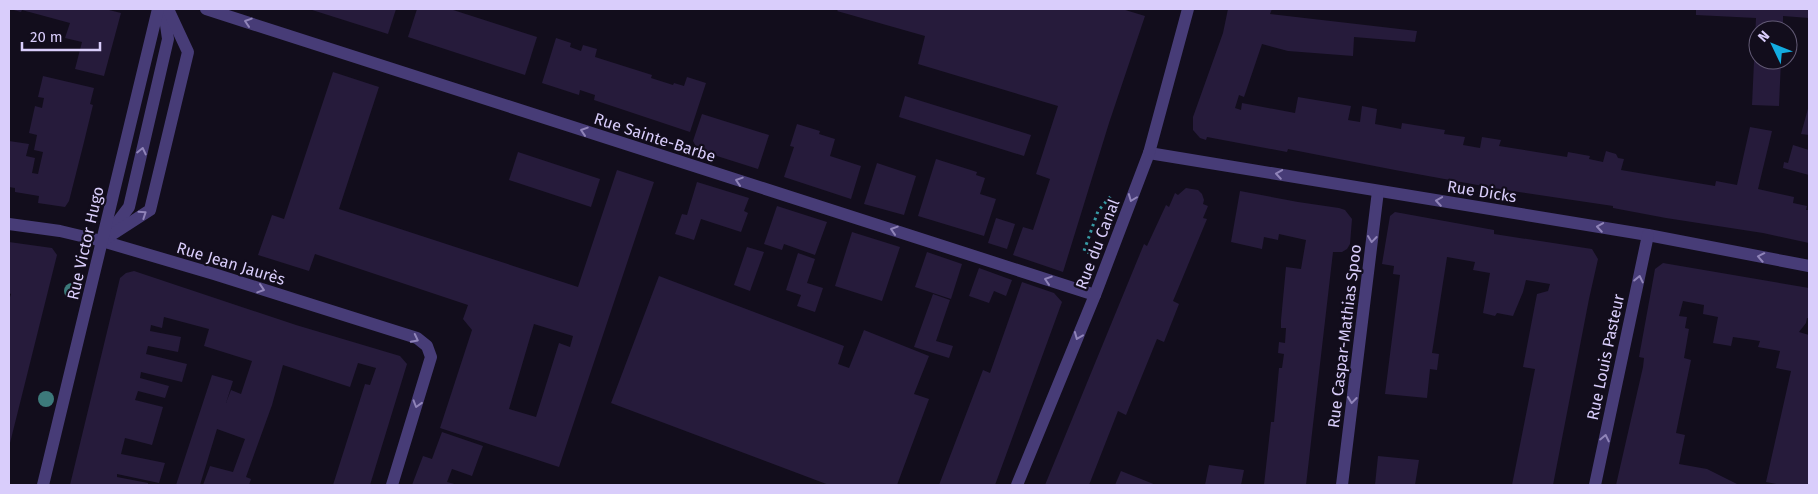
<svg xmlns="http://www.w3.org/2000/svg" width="1818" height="494" viewBox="0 0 1818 494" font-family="'Fira Sans',sans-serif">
<rect width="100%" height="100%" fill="#120d1c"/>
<!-- building -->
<g fill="#261b3b" fill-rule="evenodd">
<path d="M10,9h95l16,4 -17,63 -29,-7 7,-27 -17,-4 5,-15 -48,-13 -1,2z"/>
<path d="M309,9h87l-8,25z"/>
<path d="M417,9h33l87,28 -12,38 -117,-38z"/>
<path d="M839,9h283l23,7 -36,107 -46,149 -50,-17 10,-28 10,3 17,-51 -14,-5 22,-68 -140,-42 7,-28 -88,-25z"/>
<path d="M1228,9h44l-2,5 147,17 -2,11 -61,-5 -1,19 -65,-5 -26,-7 -18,53 -5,-2 -4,13 6,2 1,-7 53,10 3,-16 53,9 -3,14 12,2 2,-16 15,3 -2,15 26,5 1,-6 43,7 -1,4 21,3 -2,8 17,3 2,-11 19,3 -2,6 68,11 1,-5 22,4 -1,3 14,3 3,-11 10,3 2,4 6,1 -3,11 94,16 1,-5 21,4 13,-58 22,4 -14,58 36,8 -1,6 14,3 -1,4h3v33l-46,-10 -97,-15 -53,-10v-2l-108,-16 -110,-20 -107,-21 -1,3 -80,-15 -1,3 -6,-2 -7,-8v-13l30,-84z"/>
<path d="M1696,9h113v9l-26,-2v14h-25v30h23l-2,46 -27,-1 4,-87 -60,-3z"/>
<path d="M556,38l15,5 -1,4 11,4 2,-6 14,4 -2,8 57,18 -1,3 22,7 1,-2 10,3 3,-9 19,6 -16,49 -96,-32 1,-5 -15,-5 -1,5 -37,-12z"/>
<path d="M333,72l46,15 -40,122 239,78 39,-117 37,12 -95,285 -119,-39 32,-98 -9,-11 5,-14 -153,-51 -6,17 -51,-16 14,-40 12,4zM534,324l39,12 -3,11 -11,-4 -23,74 -27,-8z"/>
<path d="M43,76l51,12 -4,16 3,1 -10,41 -14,55 -4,6 -27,-4 1,-7 -24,-4v-4l-6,-1v-46l20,3 -3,12 9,2 -3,15 6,1 5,-22 -9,-2 3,-15 -8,-2 6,-27 7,2 2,-10 -6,-1z"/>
<path d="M905,96l126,39 -7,21 -125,-39z"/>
<path d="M1809,106v29l-8,-1 8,-29z"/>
<path d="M702,114l67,21 -11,34 -60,-19 -5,-9z"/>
<path d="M797,124l23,7 -1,3 16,5 -5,17 31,10 -10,33 -67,-22 10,-30 -4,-1z"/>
<path d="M1793,145l16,5v25l-26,-7 1,-6 4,1z"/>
<path d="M518,152l82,27 -9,28 -82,-27z"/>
<path d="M936,159l41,13 -1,3 9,3 -5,16 16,5 -12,37 -66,-20z"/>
<path d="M877,163l39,13 -12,39 -40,-11z"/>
<path d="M697,182l52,16 -5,13 4,2 -7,19 -40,-13 -7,21 -19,-6 7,-20 5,1z"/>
<path d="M1186,188l12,2 4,4 2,6 -1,4 5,2 -5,12 4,1 -34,82 6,3 -15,38 -7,-3 -31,76 -8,-4 -29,74h-44l99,-241 3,2 19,-41 3,2 6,-14 3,2z"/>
<path d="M1240,191l58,11 41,6 6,2 7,9 -2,25 -3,5 -5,3h-9l-27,233h-42l7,-63h3l5,-54h3l2,-14 -6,-1 1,-11 6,1 1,-15h-5v-8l5,-53 15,2 5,-29 -27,-6 -1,6 -14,-3 -2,12 -31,-7z"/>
<path d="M777,206l50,16 -12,33 -31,-11 -2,6 -18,-6z"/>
<path d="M1395,212l99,18v4l98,15 6,10 -9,40 -36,186h-41l23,-116 -12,-2 14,-73 11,-3 2,-7 -24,-4 -3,12 -10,24 -16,-3 -2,3 -12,-3 7,-40 -17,-3 2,-8 -28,-5 -15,96 7,1 -2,16 -7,-1 -3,29 -42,-4 15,-119 -7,-1 1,-8 -12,-2 8,-48z"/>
<path d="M996,218l19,6 -8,25 -19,-6z"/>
<path d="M852,232l48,15 -18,54 -47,-15z"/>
<path d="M9,242l43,6 5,7 -47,188 -1,-143 2,-6 -2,-1z"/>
<path d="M747,247l17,5 -14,39 -16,-6z"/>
<path d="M927,252l35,12 -11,35 -36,-12z"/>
<path d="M798,253l17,6 -8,24 16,5 -8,24 -18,-6 4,-11 -15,-5z"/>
<path d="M1663,263l146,25v30h-2l-1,5 -7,9 10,3v150h-27l-16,-3 25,-111 -15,-3 4,-17 -22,-4 2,-6 -27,-4 -2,9 -18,-3 5,-26 -15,-3 1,-9 -21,-4 -4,15 8,1 -2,11 4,1 -5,29 7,2 -15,73 9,2 -6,29 28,5 32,16h-123l27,-118 1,-9 -5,-1 16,-88z"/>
<path d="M979,268l33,12 -6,16 -12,-5 -5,12 -20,-7z"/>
<path d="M134,271l162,54 104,31 7,8 -37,121h-37l32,-101 5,1 6,-17 -18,-5 -8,24 -67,-22 -11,40 -26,72 5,2 -2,6h-46l7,-19 23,6 12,-33 -28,-10 -17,56h-24l36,-110 21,6 -7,22 5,-13 10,4 11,-33 -48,-15 5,-17 -45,-12 -2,11 -11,-3 -1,6 31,6 -3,15 -30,-6 -2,8 41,10 -5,18 -41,-10 -1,6 29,8 -4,12 -27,-7 -3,9 28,7 -11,38 -27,-7 -4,16 44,9 -6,20 -42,-9v3l31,6v2h-78l50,-207 6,-5z"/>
<path d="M659,276l185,70 -6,18 11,4 15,-38 65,26 -15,38 15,5 -32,86h-68l-218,-82z"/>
<path d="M1022,282l32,11 8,9 -67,183h-56l44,-115 7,3z"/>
<path d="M933,294l17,6 -14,41 17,5 -4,12 -35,-11z"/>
<path d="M442,432l41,14 -11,30 -20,-7 -5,13 11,3h-46l11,-29 9,3z"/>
<path d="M1378,456l41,4 -4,25h-40z"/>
<path d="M1209,465l35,5 -3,15h-36z"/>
<path d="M1121,471l35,14h-41z"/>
</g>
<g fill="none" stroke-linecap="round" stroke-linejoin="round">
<!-- path -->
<path stroke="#379aa4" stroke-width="3" stroke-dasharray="2.5 4" stroke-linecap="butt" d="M1090,253l-6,-2 14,-40 13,-15"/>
<!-- minor -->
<g stroke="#473c77" stroke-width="12">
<path d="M206,9l889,286"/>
<path d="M1149,153l499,82 161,31"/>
<path d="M9,224l51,7 42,10 112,33 203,64 10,8 4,11 -39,128"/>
<path d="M110,232l19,-25 39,-168 -4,-28"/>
<path d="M102,241l48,-31 38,-158 -20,-43"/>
<path d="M43,485l115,-476"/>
<path d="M1017,485l78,-190 54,-142 39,-144"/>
<path d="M1342,485l36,-294"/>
<path d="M1595,485l53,-250"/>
</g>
</g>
<!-- trees -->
<g fill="#3d7a7b">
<circle cx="72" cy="291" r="8"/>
<circle cx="46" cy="399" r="8"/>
</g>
<!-- one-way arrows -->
<defs><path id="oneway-chevron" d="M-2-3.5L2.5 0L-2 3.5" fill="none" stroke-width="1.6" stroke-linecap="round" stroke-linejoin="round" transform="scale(1.25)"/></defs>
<g stroke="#9084b9">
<use href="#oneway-chevron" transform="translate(248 22) rotate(-162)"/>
<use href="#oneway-chevron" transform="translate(584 131) rotate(-162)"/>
<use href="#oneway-chevron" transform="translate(142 151) rotate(-77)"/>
<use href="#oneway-chevron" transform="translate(1279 174) rotate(-171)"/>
<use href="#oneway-chevron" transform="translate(739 181) rotate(-162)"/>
<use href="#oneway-chevron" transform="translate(1132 198) rotate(111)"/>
<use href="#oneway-chevron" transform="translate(1439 201) rotate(-171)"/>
<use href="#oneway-chevron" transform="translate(143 214) rotate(-34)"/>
<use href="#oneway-chevron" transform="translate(1600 227) rotate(-171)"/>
<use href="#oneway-chevron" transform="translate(894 230) rotate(-162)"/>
<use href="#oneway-chevron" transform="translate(1372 239) rotate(97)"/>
<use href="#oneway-chevron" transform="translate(1761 257) rotate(-169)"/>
<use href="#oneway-chevron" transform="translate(1639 279) rotate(-78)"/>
<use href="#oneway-chevron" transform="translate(1048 280) rotate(-162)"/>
<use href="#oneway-chevron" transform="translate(261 289) rotate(18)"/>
<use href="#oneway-chevron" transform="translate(1078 336) rotate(112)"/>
<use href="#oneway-chevron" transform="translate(415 339) rotate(27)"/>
<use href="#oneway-chevron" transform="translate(1352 400) rotate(97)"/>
<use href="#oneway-chevron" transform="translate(417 404) rotate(107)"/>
<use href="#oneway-chevron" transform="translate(1605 438) rotate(-78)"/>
</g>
<g text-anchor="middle" stroke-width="4.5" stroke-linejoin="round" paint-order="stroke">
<!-- street labels -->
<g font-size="16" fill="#d9cdfb" stroke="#120d1c">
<text transform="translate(655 137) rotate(18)" y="6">Rue Sainte-Barbe</text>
<text transform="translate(1482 191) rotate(9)" y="6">Rue Dicks</text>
<text transform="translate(85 243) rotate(-77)" y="6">Rue Victor Hugo</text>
<text transform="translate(1097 244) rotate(-69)" y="6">Rue du Canal</text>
<text transform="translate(231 263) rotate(17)" y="6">Rue Jean Jaurès</text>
<text transform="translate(1344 336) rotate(-83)" y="6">Rue Caspar-Mathias Spoo</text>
<text transform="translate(1605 357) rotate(-78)" y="6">Rue Louis Pasteur</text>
</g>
</g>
<!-- border -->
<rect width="1818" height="494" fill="none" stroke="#d9cdfb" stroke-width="20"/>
<!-- north arrow -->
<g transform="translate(1773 45) rotate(313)"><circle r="24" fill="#120d1c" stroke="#625a75"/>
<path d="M0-4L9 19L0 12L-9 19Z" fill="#13ace0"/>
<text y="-8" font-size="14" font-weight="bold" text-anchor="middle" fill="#d9cdfb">N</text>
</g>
<!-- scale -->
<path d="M22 42v8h78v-8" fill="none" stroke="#d9cdfb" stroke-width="2.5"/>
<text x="30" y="42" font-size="15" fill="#d9cdfb" stroke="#120d1c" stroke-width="4" paint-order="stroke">20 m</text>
</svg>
